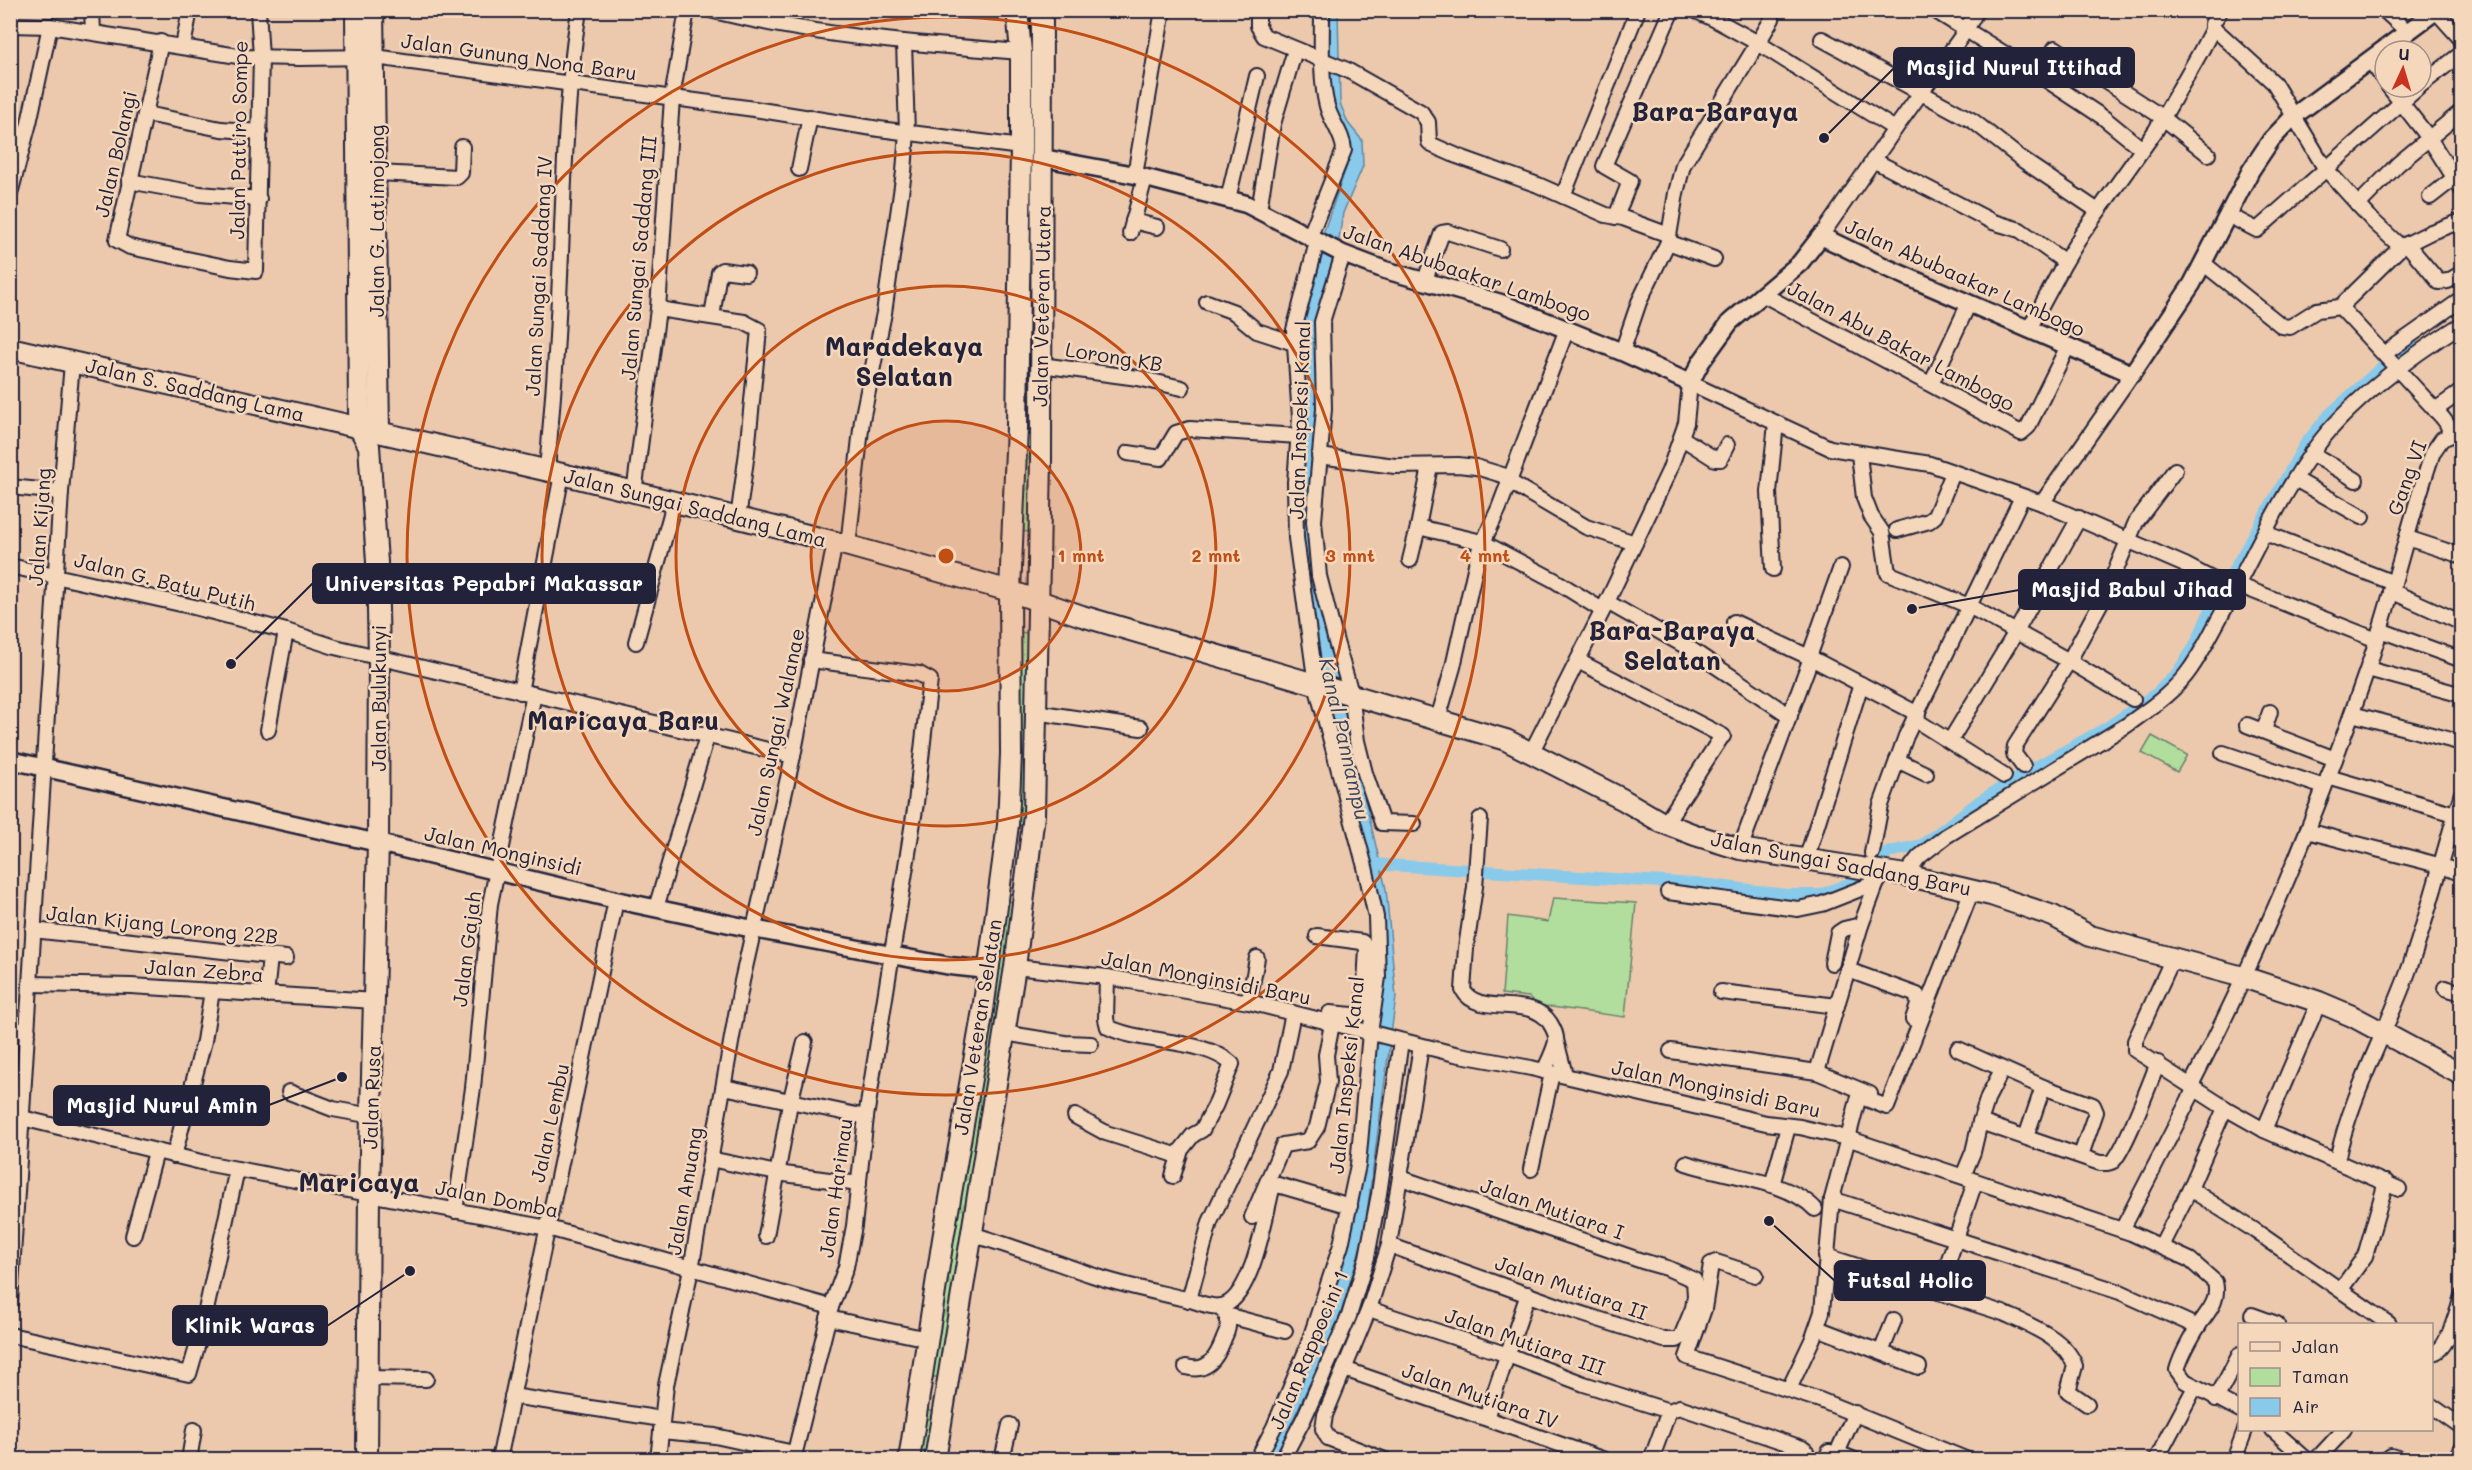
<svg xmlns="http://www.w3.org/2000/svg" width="2472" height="1470" viewBox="0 0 2472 1470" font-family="Mali,sans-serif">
<defs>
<pattern id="forest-firs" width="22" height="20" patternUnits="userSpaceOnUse" patternTransform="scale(1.5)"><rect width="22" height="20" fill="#b1de9c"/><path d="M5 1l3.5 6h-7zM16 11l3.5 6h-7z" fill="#98be87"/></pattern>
</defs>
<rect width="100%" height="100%" fill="#ecc9ad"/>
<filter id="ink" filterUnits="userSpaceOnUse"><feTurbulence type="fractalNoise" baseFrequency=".0167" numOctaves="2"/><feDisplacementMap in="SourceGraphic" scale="12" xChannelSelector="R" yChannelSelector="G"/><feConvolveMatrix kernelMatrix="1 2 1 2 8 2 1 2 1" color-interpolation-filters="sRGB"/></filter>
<g filter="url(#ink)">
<!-- green -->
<g fill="#b1de9c" stroke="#6a806c" stroke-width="1.5">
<path d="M2152,736l35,19 -10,17 -35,-19z"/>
<path d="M1553,898l83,5 -11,114 -88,-12 -8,-8 -27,-3 6,-78 40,6z"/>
</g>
<!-- forest -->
<g fill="url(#forest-firs)" stroke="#6a806c" stroke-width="1.5">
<path d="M1034,10l2,366h-16l1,-365z"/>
<path d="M1021,428h14l-2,104 -19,-1z"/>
<path d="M1013,632l18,1 -4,193 -16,-1z"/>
<path d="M1000,901l19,1 -78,475h-16z"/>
<path d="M920,1410l20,2 -9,47 -20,1z"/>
</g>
<!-- water -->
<path fill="#89caea" stroke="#6087a4" stroke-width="1.5" d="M1331,11h7l2,92 8,20 14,17 1,26 -20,47 -8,52 -21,178 -4,71 33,191 43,184 10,108 -32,238 -25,85 -64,139 -16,1 10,-15 46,-98 31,-103 34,-310 -60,-262 -18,-90 -5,-102 9,-91 -5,-68 17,-50 6,-40 23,-66 4,-20 -20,-40 -3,-20z"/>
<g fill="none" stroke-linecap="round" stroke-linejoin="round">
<!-- canal -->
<path stroke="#89caea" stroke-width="12" d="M1372,864l340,21 73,10h35l33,-13 36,-30 33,-7 58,-44 56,-34 72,-40 48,-33 22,-22 17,-26 13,-30 98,-173 23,-28 83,-75"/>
<defs>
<g id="minor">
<path d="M92,10l1,22"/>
<path d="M710,10c103,26 206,34 311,42"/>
<path d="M1258,10v16l6,10 83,34 74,42 7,10 1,20 3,3 25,11 81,29 68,30 17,3 46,17"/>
<path d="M1934,10l105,65 65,43 38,31"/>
<path d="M2384,10l24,22"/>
<path d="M2436,11l26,29"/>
<path d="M1772,19l-14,24 137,86"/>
<path d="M10,25l40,1 194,31 55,1 76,-1 379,52 125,20 142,18"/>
<path d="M2212,30l6,2 56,51 51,85 48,53 28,26"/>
<path d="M1822,39l151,82 51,40 74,50"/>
<path d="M161,42l-44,198 13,7 100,21 26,3 5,-214 -3,-47"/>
<path d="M183,46l7,-36"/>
<path d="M2370,60l15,21"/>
<path d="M2039,75l16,-27 107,69 46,37"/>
<path d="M2421,85l41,-32"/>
<path d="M2389,87l40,51 33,52"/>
<path d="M146,114l75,15 39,3"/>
<path d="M1873,160l120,62 27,8 45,32"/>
<path d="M799,169l11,-52"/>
<path d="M377,173l80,4 4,-4 1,-26"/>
<path d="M1135,175l28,-165"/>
<path d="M129,181l71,13 59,5"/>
<path d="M10,194l19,-71 21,-97"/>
<path d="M1563,196l75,-186"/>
<path d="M2430,197l32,-25"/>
<path d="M1228,199l29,-123"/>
<path d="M2358,205l40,-41 64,-53"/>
<path d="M1259,210l14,-86 22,-74"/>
<path d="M2228,215l29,15 162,-143"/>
<path d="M1616,217l14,-36 -26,-15 68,-156"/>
<path d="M1133,221l24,6"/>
<path d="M1130,233l15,-55"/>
<path d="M1821,236l74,-107 71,-99 11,-20"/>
<path d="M1309,238l35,-88c-1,-16 -13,-28 -17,-44 -7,-25 -5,-68 -5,-96"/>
<path d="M1668,242l46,17"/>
<path d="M2407,244l32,38 9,-1 14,-8"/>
<path d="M1343,254l-21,68 2,87 -10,112 5,55 17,66 15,51 6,48 8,32 17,50 32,1"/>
<path d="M1425,280l17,-47 6,-1 52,17"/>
<path d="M1764,295l257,138 7,-6 40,-81"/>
<path d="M1207,302l27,10 23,19 37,12"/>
<path d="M2340,307l61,-60 30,-15 31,-11"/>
<path d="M658,309l86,13 15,8 -12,122 -9,67"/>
<path d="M712,317l7,-45 3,-2 24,3"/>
<path d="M2029,329l36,-67 17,-28 74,-104 45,-79 11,-21v-6l9,-14"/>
<path d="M1622,352l17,-50 29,-60 8,-49 7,-28 75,-122 -44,-24 -20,-9"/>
<path d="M2384,354l78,-55"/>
<path d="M1041,365l97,13 44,10"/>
<path d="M1931,384l38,-81"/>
<path d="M2435,410l27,-19"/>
<path d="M1682,438l33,21h5l7,-14"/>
<path d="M1128,453l33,5 15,-25 14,-4 109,7"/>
<path d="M2311,453l45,27"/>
<path d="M1859,454l5,44 7,18 11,16 6,41 81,33 100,55 -54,85 -1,8 9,12"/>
<path d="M1319,456l76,10 63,-1 18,2 33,10"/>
<path d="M547,471c4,-52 9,-103 11,-155 6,-102 5,-204 21,-306"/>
<path d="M2295,479l67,38"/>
<path d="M1508,481l78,46 49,16"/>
<path d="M10,487l51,5"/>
<path d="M634,493l24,-184 14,-211 15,-88"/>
<path d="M2042,503l90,-129"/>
<path d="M1418,527l12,-61"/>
<path d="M1897,530l32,-9 6,-5 18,-43"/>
<path d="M2265,533l129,50"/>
<path d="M2407,538l55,18"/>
<path d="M848,546l14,-126 22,-107 20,-141 3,-40 -3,-89"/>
<path d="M1410,560l8,-33 64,15 72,38 48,30"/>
<path d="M10,566l180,40 96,25 49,16 458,109"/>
<path d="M1773,569l-4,-77 7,-69"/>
<path d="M2238,585l139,55"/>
<path d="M2391,591l71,32"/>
<path d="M1607,602l85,48 98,66"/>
<path d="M1734,622l75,35 109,57"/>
<path d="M2380,630l82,30"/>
<path d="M636,642l38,-139"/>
<path d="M1809,657l32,-90"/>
<path d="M1578,661l145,75"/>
<path d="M2368,669l94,26"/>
<path d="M520,692l42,-218"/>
<path d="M2133,699l-64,-38 37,-68 30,-71 39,-52"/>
<path d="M1035,712l106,16"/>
<path d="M2352,714l110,29"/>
<path d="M1438,719l15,-52 26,-116 20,-43 68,-179"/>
<path d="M1914,719l90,57"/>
<path d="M2247,725l88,34"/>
<path d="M268,730l18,-99"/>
<path d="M2264,730l6,-18"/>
<path d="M1950,741l66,-109 63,-114"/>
<path d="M1532,751l75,-149 62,-131 17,-48 4,-40 140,65 100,16 112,39 143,62 34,18"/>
<path d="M2223,753l101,34"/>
<path d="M1897,760l29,14"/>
<path d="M2328,777l134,39"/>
<path d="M1480,819l-5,68 -9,61 -3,42c15,28 68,3 87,33 3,5 7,12 6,18 -2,10 -8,21 -12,30"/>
<path d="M1665,824l57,-88"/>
<path d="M2307,831l135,35 20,8"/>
<path d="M1740,849l71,-191"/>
<path d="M1872,853l9,-48 25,-69 116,-239"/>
<path d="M1806,860l55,-176"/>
<path d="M1905,875l14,-18 27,-21 181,-111c22,-16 48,-33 64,-57 10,-14 18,-31 27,-47 31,-56 57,-115 93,-167 34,-50 100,-98 151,-130"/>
<path d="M1668,892l130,17 24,-5 56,-22"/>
<path d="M656,908l51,-172"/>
<path d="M33,930l253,28"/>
<path d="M1317,936l45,6 5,5 -3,57 -2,9 -9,2 -23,-2 -3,10"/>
<path d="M2173,958l-38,83v9l90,58 39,22 135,59"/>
<path d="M1832,963l6,-30 6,-4 17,-4"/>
<path d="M1015,967l92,10 142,25 206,52 76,14 235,55 34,4 47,11 284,95 59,27 25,22c5,20 -8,30 -18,46 -7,12 -16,27 -20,42l8,11 55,29"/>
<path d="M1848,970l69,25 1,10 -5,14"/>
<path d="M1107,977l-1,42 2,8c33,17 96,11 124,37l-17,42 -13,24 -9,5 -12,15 -8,26"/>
<path d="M31,984l100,2 244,15"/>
<path d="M2445,988l17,5"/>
<path d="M1721,992l116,14"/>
<path d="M266,995l4,-38"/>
<path d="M1249,1002l8,-44"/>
<path d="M10,1029l18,2"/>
<path d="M1004,1033l61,10 26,1"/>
<path d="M1556,1040l9,35"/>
<path d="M1958,1049l85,38 50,18 3,7 -15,43"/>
<path d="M1671,1051l146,21 53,22"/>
<path d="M1817,1072l44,-147 18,-48"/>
<path d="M2191,1085c69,-133 127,-272 176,-415 25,-71 41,-146 66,-218l9,-13 7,-3c1,-9 -2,-13 -8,-20l-101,-109 -23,3 -27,17 -8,-1 -79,-63"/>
<path d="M724,1087l142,30"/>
<path d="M289,1092l44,17 39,7"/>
<path d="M10,1115l195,48 343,65 283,79"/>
<path d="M1075,1116l31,17 73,23"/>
<path d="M1980,1122l8,-25 14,-27"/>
<path d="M2264,1130l55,-128"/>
<path d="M2026,1137l17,-50"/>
<path d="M174,1156l30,-115 8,-50"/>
<path d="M710,1159l67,14 82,11"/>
<path d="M2337,1160c14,-65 48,-125 71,-188 21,-59 35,-119 54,-179"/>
<path d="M1686,1163c38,13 102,17 129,46"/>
<path d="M1531,1169l21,-96"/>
<path d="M1963,1176l10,-24 7,-30 120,41c5,0 8,1 13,-2 12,-11 37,-79 45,-98"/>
<path d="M1772,1185l16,-58"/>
<path d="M2190,1189l64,41 135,94"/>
<path d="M1832,1199l288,93 78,35"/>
<path d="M455,1211l18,-123 17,-184 44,-210"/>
<path d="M1252,1217l31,-72 25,-4 9,-14 11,-45 -2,-27 6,-31"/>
<path d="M2122,1230l73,-142"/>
<path d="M971,1234c41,12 80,27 121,41 32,11 65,17 98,25 9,2 25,10 35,5 28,-12 40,-88 47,-116l6,-4 72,21"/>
<path d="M133,1236l23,-84"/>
<path d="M766,1236l24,-133 15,-61"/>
<path d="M1389,1245l184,66 91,29h13l4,-3 12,-29 2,-12 -1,-16 -27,-12 -25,-7 -241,-83"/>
<path d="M2161,1246l29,-57 35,-81"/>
<path d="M1826,1256l177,57c24,11 63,25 72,53l-7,25 19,13"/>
<path d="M1756,1275l-40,-13 -5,2 -7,45 -17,48 133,43 148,60"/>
<path d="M2341,1289l24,-33 21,-74"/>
<path d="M1938,1292l37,-110"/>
<path d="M1189,1300l21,-78 71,-151 12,-58"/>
<path d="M10,1303l51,-811 11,-129"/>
<path d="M1369,1309l139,46 76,29 85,27"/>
<path d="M1226,1315l59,16"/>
<path d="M2252,1315l25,9"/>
<path d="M828,1318l100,21"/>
<path d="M1817,1328l102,39"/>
<path d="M10,1335l179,39 12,-41 36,-164"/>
<path d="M1881,1352l13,-32"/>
<path d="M2432,1353c16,-1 25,-43 30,-57"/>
<path d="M1186,1367c21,6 30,-8 37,-26 2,-6 6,-11 5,-18 0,-7 -4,-11 -8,-17"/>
<path d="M1344,1369l261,91"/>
<path d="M368,1378l58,1"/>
<path d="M1789,1389l24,-51 9,-26 10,-113 27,-103 28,11 85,-217"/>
<path d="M512,1396l150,23"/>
<path d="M2216,1399l24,-45"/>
<path d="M2432,1406l30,21"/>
<path d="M1669,1411l10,-4 123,41 4,3v9"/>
<path d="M1486,1418l42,-124"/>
<path d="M2273,1430l34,30"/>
<path d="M661,1431l54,5 79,17"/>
<path d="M1837,1453l18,7"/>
<path d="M189,1460l5,-30"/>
<path d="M499,1460l117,-560"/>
<path d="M658,1460l8,-75 25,-116 51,-288 51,-225 42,-214"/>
<path d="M793,1460l38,-153 15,-40 8,-41 12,-109 50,-314 14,-123 -11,-6 -108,-14"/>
<path d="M1002,1460l8,-35"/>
<path d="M1257,1460l17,-33 32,-76 35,-106 17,-80 12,-132 8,-56 -2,-60 -11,-50 -49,-182 -20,-147 -1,-56 5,-64 -6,-88 23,-88"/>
<path d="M1282,1460l22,-42 45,-102 18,-59 12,-63 22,-153"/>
<path d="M1385,1460l-57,-22 -5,-9 2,-14 44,-106 20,-64 32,-199"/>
<path d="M1651,1460l18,-49"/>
<path d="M1825,1460l4,-8 8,1 18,-40"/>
<path d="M2156,1460l39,-73"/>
<path d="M2234,1460l11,-30"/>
<path d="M2316,1460l28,-30"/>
<path d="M2386,1460l5,-4 13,4"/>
<path d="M2455,1460l7,-14"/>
</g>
<g id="tertiary">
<path d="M1043,158l92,17 111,29 97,50 42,16 116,33 121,49 68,31 11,-21 29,-40 70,-59 21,-27 64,31 247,107 60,-90 59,-114 20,-30 23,-24 143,-106"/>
<path d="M10,760l368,83 238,57 137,29 197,37 38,4"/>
</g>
<g id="secondary">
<path d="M356,10l3,401 1,18 9,17 8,116 2,95 -1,186 -9,350 -2,267"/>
<path d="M373,10l6,422"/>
<path d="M10,348l552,126 273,68 175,49 72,25 424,124 116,59 39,23 34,13 45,14 165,26 86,20 62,21 37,20 153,41 76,25 33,14 110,59"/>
<path d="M909,1460l34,-221 40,-229 25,-185 3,-71 -1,-163 7,-164 4,-280v-95l-4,-42"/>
<path d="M935,1460l80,-493 19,-152 7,-355 1,-450"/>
</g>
</defs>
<!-- minor casing -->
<use href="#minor" stroke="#22223b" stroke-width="18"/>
<!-- tertiary casing -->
<use href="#tertiary" stroke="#22223b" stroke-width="21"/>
<!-- secondary casing -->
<use href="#secondary" stroke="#22223b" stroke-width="24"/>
<!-- minor -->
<use href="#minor" stroke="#f5d8bb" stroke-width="14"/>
<!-- tertiary -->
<use href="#tertiary" stroke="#f5d8bb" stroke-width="16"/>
<!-- secondary -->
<use href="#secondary" stroke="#f5d8bb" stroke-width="20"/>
</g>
</g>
<!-- distance rings -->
<circle cx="946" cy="556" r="135" fill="#c04e15" fill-opacity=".12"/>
<g fill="none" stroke="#c04e15" stroke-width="3">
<circle cx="946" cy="556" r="135"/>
<circle cx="946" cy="556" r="270"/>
<circle cx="946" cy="556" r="404"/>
<circle cx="946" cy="556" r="539"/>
</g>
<g text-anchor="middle" stroke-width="5" stroke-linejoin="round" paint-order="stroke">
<!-- street labels -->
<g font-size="20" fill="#22223b" stroke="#f5d8bb">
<text transform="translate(519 57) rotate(8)" y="7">Jalan Gunung Nona Baru</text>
<text transform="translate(239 140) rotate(-89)" y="7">Jalan Pattiro Sompe</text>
<text transform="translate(116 154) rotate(-77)" y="7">Jalan Bolangi</text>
<text transform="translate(377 221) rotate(-90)" y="7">Jalan G. Latimojong</text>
<text transform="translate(639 258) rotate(-85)" y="7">Jalan Sungai Saddang III</text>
<text transform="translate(1467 273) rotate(19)" y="7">Jalan Abubaakar Lambogo</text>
<text transform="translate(539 276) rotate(-87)" y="7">Jalan Sungai Saddang IV</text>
<text transform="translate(1965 278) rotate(24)" y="7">Jalan Abubaakar Lambogo</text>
<text transform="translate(1042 306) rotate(-89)" y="7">Jalan Veteran Utara</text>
<text transform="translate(1901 346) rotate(28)" y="7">Jalan Abu Bakar Lambogo</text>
<text transform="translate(1114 357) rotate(9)" y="7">Lorong KB</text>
<text transform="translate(195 390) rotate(13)" y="7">Jalan S. Saddang Lama</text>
<text transform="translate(1300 420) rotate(-88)" y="7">Jalan Inspeksi Kanal</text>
<text transform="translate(2407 478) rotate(-70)" y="7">Gang VI</text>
<text transform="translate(695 508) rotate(14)" y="7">Jalan Sungai Saddang Lama</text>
<text transform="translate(40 527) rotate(-86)" y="7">Jalan Kijang</text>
<text transform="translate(165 582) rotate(14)" y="7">Jalan G. Batu Putih</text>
<text transform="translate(379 698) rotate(-90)" y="7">Jalan Bulukunyi</text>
<text transform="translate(776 732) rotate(-78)" y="7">Jalan Sungai Walanae</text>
<text transform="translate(503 851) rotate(13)" y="7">Jalan Monginsidi</text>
<text transform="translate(1841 864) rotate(11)" y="7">Jalan Sungai Saddang Baru</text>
<text transform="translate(162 925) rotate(6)" y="7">Jalan Kijang Lorong 22B</text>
<text transform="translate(467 949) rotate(-83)" y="7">Jalan Gajah</text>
<text transform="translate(204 971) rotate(4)" y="7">Jalan Zebra</text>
<text transform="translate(1206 978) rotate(11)" y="7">Jalan Monginsidi Baru</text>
<text transform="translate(978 1027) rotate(-81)" y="7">Jalan Veteran Selatan</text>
<text transform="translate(1347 1075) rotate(-84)" y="7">Jalan Inspeksi Kanal</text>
<text transform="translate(1716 1089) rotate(12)" y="7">Jalan Monginsidi Baru</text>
<text transform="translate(372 1097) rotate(-88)" y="7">Jalan Rusa</text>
<text transform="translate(550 1123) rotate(-78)" y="7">Jalan Lembu</text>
<text transform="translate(836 1188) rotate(-82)" y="7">Jalan Harimau</text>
<text transform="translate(685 1191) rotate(-80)" y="7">Jalan Anuang</text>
<text transform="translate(497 1199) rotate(11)" y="7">Jalan Domba</text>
<text transform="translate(1552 1209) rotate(19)" y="7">Jalan Mutiara I</text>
<text transform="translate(1571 1288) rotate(19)" y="7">Jalan Mutiara II</text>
<text transform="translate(1525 1342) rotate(19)" y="7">Jalan Mutiara III</text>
<text transform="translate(1309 1350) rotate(-67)" y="7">Jalan Rappocini 1</text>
<text transform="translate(1480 1396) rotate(19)" y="7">Jalan Mutiara IV</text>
</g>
<!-- water labels -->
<g font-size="21" font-style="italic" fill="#37445e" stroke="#f5d8bb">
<text transform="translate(1344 739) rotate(77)" y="7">Kanal Pannampu</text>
</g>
<!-- district labels -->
<g font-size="26" font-weight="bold" fill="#22223b" stroke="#f5d8bb">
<text x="1715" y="121">Bara-Baraya</text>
<text x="904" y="356">Maradekaya<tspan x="904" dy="30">Selatan</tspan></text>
<text x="1672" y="640">Bara-Baraya<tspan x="1672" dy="30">Selatan</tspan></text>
<text x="623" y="730">Maricaya Baru</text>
<text x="359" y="1192">Maricaya</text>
</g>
</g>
<circle cx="946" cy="556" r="9" fill="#c04e15" stroke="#f5d8bb" stroke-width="3"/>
<g font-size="18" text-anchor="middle" font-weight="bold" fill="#c04e15" stroke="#f5d8bb" stroke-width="5" stroke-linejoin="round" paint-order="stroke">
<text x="1081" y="562">1 mnt</text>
<text x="1216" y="562">2 mnt</text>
<text x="1350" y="562">3 mnt</text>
<text x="1485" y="562">4 mnt</text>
</g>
<!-- callouts -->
<path fill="none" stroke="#22223b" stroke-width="2" d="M1824 138L1894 68M231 664L313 583M1912 609L2019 590M342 1077L269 1105M1769 1221L1835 1281M410 1271L327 1326"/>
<g fill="#22223b" stroke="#f5d8bb" stroke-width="2">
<circle cx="1824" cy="138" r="6"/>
<circle cx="231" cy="664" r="6"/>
<circle cx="1912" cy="609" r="6"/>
<circle cx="342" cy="1077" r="6"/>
<circle cx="1769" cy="1221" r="6"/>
<circle cx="410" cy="1271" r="6"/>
</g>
<g fill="#22223b" stroke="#22223b" stroke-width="2">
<rect x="1894" y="48" width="240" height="39" rx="6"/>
<rect x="313" y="564" width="342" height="39" rx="6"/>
<rect x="2019" y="570" width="226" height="39" rx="6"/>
<rect x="54" y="1086" width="215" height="39" rx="6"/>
<rect x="1835" y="1261" width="150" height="39" rx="6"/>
<rect x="173" y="1306" width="154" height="39" rx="6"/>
</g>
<g font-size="21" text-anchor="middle" font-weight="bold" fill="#fff">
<text x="2014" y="75">Masjid Nurul Ittihad</text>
<text x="484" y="591">Universitas Pepabri Makassar</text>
<text x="2132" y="597">Masjid Babul Jihad</text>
<text x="162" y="1113">Masjid Nurul Amin</text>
<text x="1910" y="1288">Futsal Holic</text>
<text x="250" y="1333">Klinik Waras</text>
</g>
<!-- margin -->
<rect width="2472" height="1470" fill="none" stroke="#f5d8bb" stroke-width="36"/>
<rect x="18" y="18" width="2436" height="1434" fill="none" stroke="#22223b" stroke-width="2" filter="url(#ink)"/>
<!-- legend -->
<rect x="2238" y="1323" width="195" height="108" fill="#f5d8bb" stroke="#a18f88" stroke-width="1.5"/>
<rect x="2250" y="1342" width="30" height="9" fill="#f5d8bb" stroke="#a18f88" stroke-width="1.5"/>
<text x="2292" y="1353" font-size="18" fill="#22223b">Jalan</text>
<rect x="2250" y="1368" width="30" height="18" fill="#b1de9c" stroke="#a18f88" stroke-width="1.5"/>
<text x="2292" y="1383" font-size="18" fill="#22223b">Taman</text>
<rect x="2250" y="1398" width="30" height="18" fill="#89caea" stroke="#a18f88" stroke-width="1.5"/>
<text x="2292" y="1413" font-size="18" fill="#22223b">Air</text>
<!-- north arrow -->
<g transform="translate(2403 69) rotate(4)"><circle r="28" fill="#f5d8bb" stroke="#a18f88" stroke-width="1.5"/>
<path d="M0-4.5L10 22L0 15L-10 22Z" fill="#c8321e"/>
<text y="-9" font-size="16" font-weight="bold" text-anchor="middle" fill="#22223b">U</text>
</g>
</svg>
